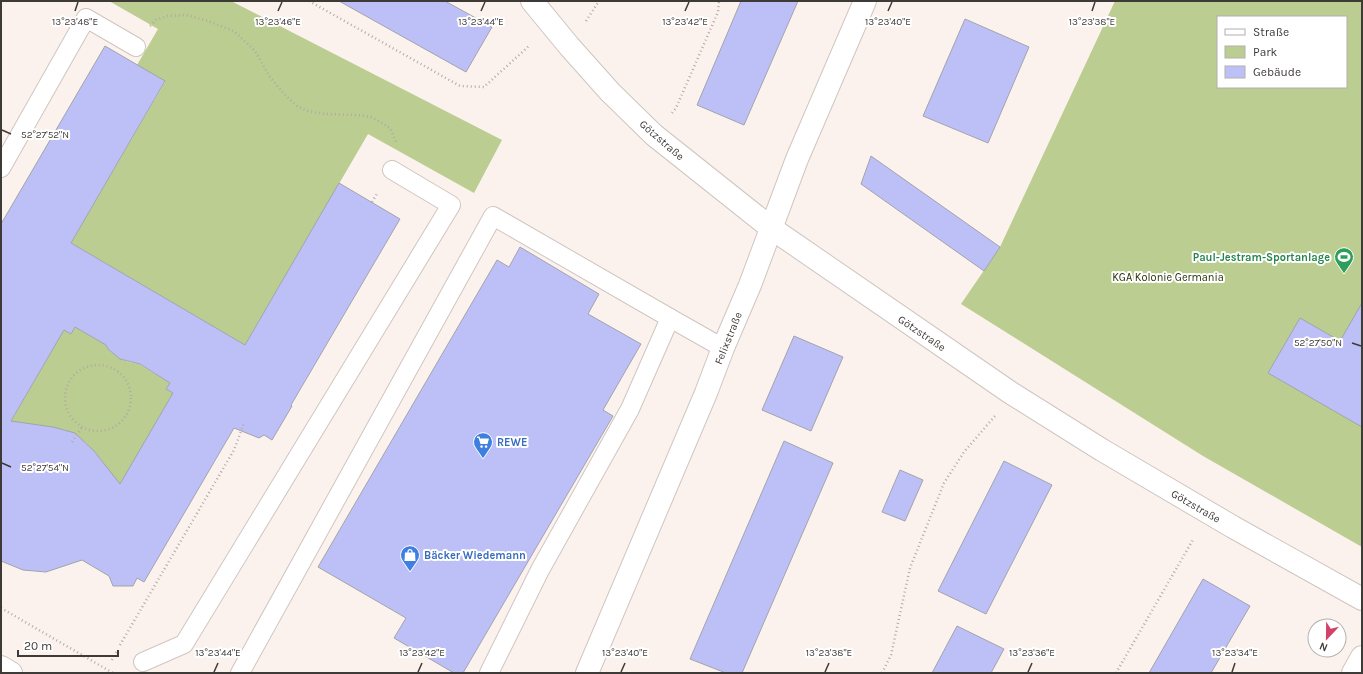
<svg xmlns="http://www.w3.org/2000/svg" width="1363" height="674" viewBox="0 0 1363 674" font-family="Karla,sans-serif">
<rect width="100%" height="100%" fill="#fcf2ed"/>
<!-- green -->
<g fill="#bbcd90" fill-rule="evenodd">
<path d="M109,1h122l271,139 -28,53 -106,-59 -123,211 -174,-102 94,-161 -28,-17 21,-36z"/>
<path d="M1115,1h247v546l-159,-91 -242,-152 39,-57zM1218,17h128v70h-128z"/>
<path d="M75,327l31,18 2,4 12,10 9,3 10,2 31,19 -4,6 7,4 -55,96 -16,-28 -8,-10 -9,-9 -3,5 -17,-17 -18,-4 -38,-1 55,-95 7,4z"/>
</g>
<!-- building -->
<g fill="#bcc0f6" stroke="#a2a3ac" fill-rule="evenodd">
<path d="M339,1h106l47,26 -26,45z"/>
<path d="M741,1h57l-54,124 -47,-20z"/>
<path d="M965,19l64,28 -41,96 -65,-27z"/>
<path d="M105,46l60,35 -94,162 174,102 94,-162 61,36 -109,186 1,1 -20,34 -8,-5 -5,3 -25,-10 -90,154 -7,-4 -4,8h-20l-4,-10 -27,-16 -36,12 -23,-2 -22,-9v-337zM75,327l31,18 2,4 12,10 20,5 30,19 -4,6 7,4 -53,91 -26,-33 -19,-18 -22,-6 -42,-6 53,-91 7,4z"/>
<path d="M871,156l129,91 -16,24 -123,-87z"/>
<path d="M520,247l79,47 -11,20 53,30 -38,66 10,6 -150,257h-9l-60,-35 12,-20 -88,-51 179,-307 12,7z"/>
<path d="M1362,303v124l-94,-54 32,-55 40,23z"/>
<path d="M794,336l49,21 -32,74 -49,-21z"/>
<path d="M784,441l49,22 -91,210h-16l-36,-14z"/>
<path d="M1004,461l48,24 -66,129 -48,-23z"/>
<path d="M900,470l23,10 -18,41 -23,-9z"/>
<path d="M1203,579l47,27 -39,67h-62z"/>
<path d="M957,626l47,23 -13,24h-59z"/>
</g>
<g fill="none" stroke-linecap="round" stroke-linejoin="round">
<defs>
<g id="service">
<path d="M1,168l85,-150 50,29"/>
<path d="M143,662l41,-18 267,-439 -59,-35"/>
<path d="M240,673l253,-457 177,102"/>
<path d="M489,673l51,-103 90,-161 40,-91 53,30"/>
</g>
<g id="minor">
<path d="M532,1l37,45 41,46 44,43 117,93 240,165 91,57 131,77 129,72"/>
<path d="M587,673l119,-280 17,-45 27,-63 47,-126 68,-158"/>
<path d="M1353,673l9,-16"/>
</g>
<path id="tertiary" d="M1,667l10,6"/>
</defs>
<!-- service casing -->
<use href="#service" stroke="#cfc5c1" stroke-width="20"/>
<!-- minor casing -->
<use href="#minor" stroke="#cfc5c1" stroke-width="24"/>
<!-- tertiary casing -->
<use href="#tertiary" stroke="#cfc5c1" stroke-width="24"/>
<!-- path -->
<g stroke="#b1aaa6" stroke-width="2.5" stroke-dasharray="1 3" stroke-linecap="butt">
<path d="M309,1l151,85 24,1 46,-42"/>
<path d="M586,21l13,-20"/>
<path d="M150,26l6,-6 11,-4 19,-1 22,6 26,10 21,20 15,26 14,17 14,13 10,4 17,3 31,1 16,2 18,11 7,16"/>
<path d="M672,113l4,-5 42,-96 1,-11"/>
<path d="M372,202l6,-10"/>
<circle cx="98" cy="398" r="33"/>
<path d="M72,442l10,-15"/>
<path d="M1,608l112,65"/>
<path d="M120,645l114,-195 10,-27"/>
<path d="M112,660l5,-9"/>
<path d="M882,673l9,-18 19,-87 34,-85 20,-31 31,-36"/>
<path d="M1116,673l78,-135"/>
</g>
<!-- service -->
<use href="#service" stroke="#fff" stroke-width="18"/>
<!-- minor -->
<use href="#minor" stroke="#fff" stroke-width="22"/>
<!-- tertiary -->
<use href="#tertiary" stroke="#fff" stroke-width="22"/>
</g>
<!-- ticks -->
<path fill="none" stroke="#3e3a38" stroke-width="1.5" d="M75,11l3,-9M278,11l4,-9M481,11l4,-9M685,11l4,-9M888,11l4,-9M1092,11l3,-9M2,130l9,4M1352,343l9,3M2,463l9,4M214,672l4,-9M418,672l4,-9M621,672l4,-9M825,672l4,-9M1028,672l4,-9M1232,672l3,-9"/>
<!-- icons -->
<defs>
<symbol id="stadium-pin" viewBox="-11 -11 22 30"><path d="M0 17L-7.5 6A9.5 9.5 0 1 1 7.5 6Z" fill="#2e9e5b" stroke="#fff"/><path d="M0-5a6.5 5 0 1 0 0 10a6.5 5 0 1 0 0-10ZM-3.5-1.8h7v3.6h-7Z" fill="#fff"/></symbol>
<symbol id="supermarket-pin" viewBox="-11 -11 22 30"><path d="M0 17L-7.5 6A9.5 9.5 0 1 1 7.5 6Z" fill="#3f7fe0" stroke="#fff"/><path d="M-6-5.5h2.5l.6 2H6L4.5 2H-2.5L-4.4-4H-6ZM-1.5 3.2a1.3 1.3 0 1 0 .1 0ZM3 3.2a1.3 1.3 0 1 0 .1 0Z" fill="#fff"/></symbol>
<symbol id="shop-pin" viewBox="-11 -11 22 30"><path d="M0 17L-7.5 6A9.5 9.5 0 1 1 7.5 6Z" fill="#3f7fe0" stroke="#fff"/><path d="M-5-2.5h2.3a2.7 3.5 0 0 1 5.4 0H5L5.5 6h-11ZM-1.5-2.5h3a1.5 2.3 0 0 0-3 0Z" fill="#fff"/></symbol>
</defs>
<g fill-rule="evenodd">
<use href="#stadium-pin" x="1333" y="246" width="22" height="30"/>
<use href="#supermarket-pin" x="472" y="431" width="22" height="30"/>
<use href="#shop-pin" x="399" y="544" width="22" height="30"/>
</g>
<g text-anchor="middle" stroke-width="4" stroke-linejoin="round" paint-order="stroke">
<!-- street labels -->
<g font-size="11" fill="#3e3a38" stroke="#fff">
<text transform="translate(662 140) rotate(41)" y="4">Götzstraße</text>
<text transform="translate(922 333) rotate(34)" y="4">Götzstraße</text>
<text transform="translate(728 338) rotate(-68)" y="4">Felixstraße</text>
<text transform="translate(1196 506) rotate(30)" y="4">Götzstraße</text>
</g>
<!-- leisure labels -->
<g font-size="11" font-weight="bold" fill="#27864d" stroke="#fff" text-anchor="end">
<text x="1330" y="261">Paul-Jestram-Sportanlage</text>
</g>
<!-- park labels -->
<g font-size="11" fill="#283108" stroke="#fff">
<text x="1168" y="281">KGA Kolonie Germania</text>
</g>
<!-- shop labels -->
<g font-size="11" font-weight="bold" fill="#366cbe" stroke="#fff" text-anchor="start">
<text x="497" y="446">REWE</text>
<text x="424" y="559">Bäcker Wiedemann</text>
</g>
</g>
<g font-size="10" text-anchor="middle" fill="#3e3a38" stroke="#fff" stroke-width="4" stroke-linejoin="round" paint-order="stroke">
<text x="75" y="25">13°23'48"E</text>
<text x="278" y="25">13°23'46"E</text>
<text x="481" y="25">13°23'44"E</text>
<text x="685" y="25">13°23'42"E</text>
<text x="888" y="25">13°23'40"E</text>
<text x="1092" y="25">13°23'38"E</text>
<text x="45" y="138">52°27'52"N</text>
<text x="1318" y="346">52°27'50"N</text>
<text x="45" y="471">52°27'54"N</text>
<text x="218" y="656">13°23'44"E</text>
<text x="422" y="656">13°23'42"E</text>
<text x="625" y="656">13°23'40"E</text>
<text x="829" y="656">13°23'38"E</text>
<text x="1032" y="656">13°23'36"E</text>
<text x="1235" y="656">13°23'34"E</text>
</g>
<!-- border -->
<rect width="1363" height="674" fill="none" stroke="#3e3a38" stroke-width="4"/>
<!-- legend -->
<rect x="1217" y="16" width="130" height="72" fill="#ffffff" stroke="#b2b0af"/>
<rect x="1225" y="29" width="20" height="6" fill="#ffffff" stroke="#b2b0af"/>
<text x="1253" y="36" font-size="12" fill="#3e3a38">Straße</text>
<rect x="1225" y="46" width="20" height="12" fill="#bbcd90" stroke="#b2b0af"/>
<text x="1253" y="56" font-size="12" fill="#3e3a38">Park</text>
<rect x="1225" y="66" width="20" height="12" fill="#bcc0f6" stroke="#b2b0af"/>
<text x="1253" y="76" font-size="12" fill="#3e3a38">Gebäude</text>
<!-- north arrow -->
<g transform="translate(1327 638) rotate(202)"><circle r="19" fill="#ffffff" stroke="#b2b0af"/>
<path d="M0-3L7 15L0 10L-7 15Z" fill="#d24369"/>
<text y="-6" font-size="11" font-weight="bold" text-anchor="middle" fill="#3e3a38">N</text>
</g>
<!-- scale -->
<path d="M18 650v6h100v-6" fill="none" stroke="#3e3a38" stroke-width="2"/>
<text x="24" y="650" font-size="12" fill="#3e3a38" stroke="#ffffff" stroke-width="3" paint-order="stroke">20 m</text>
</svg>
